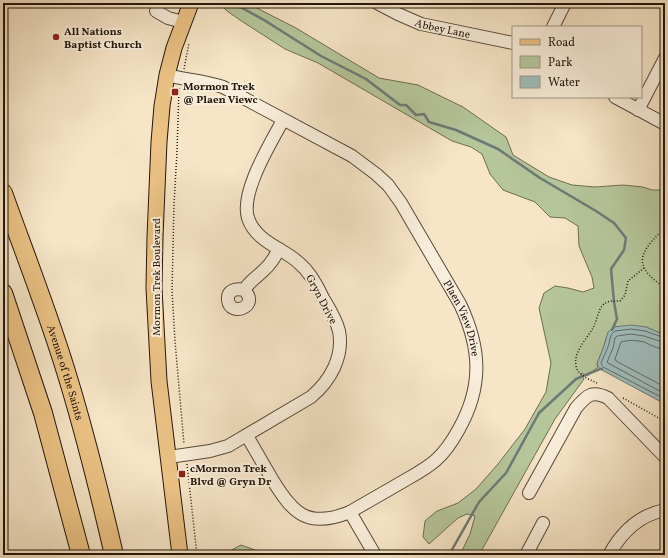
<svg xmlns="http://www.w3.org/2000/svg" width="668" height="558" viewBox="0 0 668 558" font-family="Vollkorn,serif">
<rect width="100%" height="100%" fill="#f6e5c7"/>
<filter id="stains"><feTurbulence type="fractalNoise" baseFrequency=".005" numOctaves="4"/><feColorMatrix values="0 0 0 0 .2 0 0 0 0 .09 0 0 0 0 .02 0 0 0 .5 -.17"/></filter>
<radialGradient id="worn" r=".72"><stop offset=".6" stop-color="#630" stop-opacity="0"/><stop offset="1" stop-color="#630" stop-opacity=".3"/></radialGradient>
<!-- green -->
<g fill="#b6c69b" stroke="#6c6e52">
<path d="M219,3h28l49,25 83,50 39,7 45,22 43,30 7,18 36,22 23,8 23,2 28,-2 20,2 9,3h11l2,-3v148l-19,-8h-32l-8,11 -2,8 -7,18 1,3 -11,9 -5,-3 -1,3 3,3 -29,40 -76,136h-19l10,-21 5,-18 -8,-2 -9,4 -29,26 -6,-7 2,-16 12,-10 21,-8 18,-14 22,-25 27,-35 21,-37 5,-29 -12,-55 5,-15 11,-7 13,2 15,4 11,-4 -2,-11 -13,-31 -1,-20 -13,-8 -15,-1 -15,-15 -32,-12 -13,-16 -8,-20 -11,-7 -19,-6 -134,-78 -33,-14 -42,-27 -16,-11z"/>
<path d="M241,545l14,5 9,5h-42z"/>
</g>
<!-- water -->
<path fill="#9fbdbd" stroke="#6d7a75" d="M631,325l15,2 19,8v69l-65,-35 -3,-5 7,-18 4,-14 6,-5z"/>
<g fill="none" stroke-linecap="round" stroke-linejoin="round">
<!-- shore -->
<g stroke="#616a64" stroke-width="1">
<path d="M665,338l-20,-7 -14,-2 -16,2 -4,4 -3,12 -7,16 2,4 62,32"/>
<path d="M665,343l-21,-7 -13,-2 -14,2 -2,2 -2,10 -6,14 1,1 57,31"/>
<path d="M665,349c-8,0 -14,-4 -21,-7 -8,-2 -15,-2 -23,0l-6,17 1,2 49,26"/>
</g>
<!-- stream -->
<g stroke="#6d7a75" stroke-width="2.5">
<path d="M233,3l31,17 57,36 45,23 34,26h6l10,10 8,-1 5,8 27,8 42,19 42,29 56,33 18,12 12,15 -2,12 -13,19 3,33 3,17 -5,11"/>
<path d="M449,555l30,-53 27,-29 33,-60 37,-34 24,-10h2"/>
</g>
<defs>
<g id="minor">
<path id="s1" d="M377,3l21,11 23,10 92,19"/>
<path d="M156,11l12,7 15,4"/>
<path d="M553,27l12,-24"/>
<path id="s2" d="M167,75c19,5 38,6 56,12l129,69 24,18 12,11 13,18 59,101c21,44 23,82 -1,125 -6,11 -14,23 -23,31 -10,9 -22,15 -34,22 -17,10 -35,20 -52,30 -42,17 -57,2 -78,-33 -8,-14 -17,-29 -25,-43"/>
<path d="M615,97l50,27"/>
<path d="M638,110l27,-52"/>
<path d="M244,290c17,16 -14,28 -16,10 -1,-10 8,-12 16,-10 6,-9 13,-13 20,-20 7,-6 11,-13 15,-21"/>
<path d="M169,457l41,-6 18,-5 83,-49c19,-16 33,-40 28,-66 -3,-12 -10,-23 -16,-33 -6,-13 -13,-26 -24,-35 -16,-15 -43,-21 -51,-45 -8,-26 23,-75 35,-98"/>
<path d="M529,493l47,-85c11,-13 16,-18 32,-10l57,59"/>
<path d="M350,512l25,43"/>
<path d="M526,555l17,-32"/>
<path d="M609,555c12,-22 30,-40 56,-45"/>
</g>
<path id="major" d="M180,555l-21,-174 -5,-93 1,-51 4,-95 3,-36 5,-31 7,-27 17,-45"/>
<g id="highway">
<path id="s3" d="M3,193c20,56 42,112 60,169 20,63 36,128 51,193"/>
<path d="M3,293l40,120 38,142"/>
</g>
</defs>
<!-- minor casing -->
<use href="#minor" stroke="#584a39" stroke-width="14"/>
<!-- major casing -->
<use href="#major" stroke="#23160a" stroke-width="17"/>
<!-- highway casing -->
<use href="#highway" stroke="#23160a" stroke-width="20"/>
<!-- path -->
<g stroke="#23160a" stroke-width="1.5" stroke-dasharray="1 2" stroke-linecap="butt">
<path d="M202,8l2,-5"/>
<path d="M184,69l5,-26"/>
<path d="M179,88l-2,63 -3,54 -2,86 3,50 9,103"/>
<path d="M665,228c-8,7 -19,18 -22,28 -4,13 12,26 22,31"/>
<path d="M597,383c-8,-4 -19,-7 -21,-17 -3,-15 12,-28 18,-40 3,-6 4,-15 8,-20 5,-6 11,-5 18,-5l5,-6 3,-14 16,-13"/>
<path d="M623,398l41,23 1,3"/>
<path d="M187,464l10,91"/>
</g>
<!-- minor -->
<use href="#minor" stroke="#f9eedb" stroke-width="12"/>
<!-- major -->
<use href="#major" stroke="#ebc284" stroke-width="15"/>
<!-- highway -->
<use href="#highway" stroke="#ebc284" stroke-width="18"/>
</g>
<!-- markers -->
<g fill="#8f2418" stroke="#f9eedb" stroke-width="1.5">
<circle cx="56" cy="37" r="4"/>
<rect x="171" y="88" width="8" height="8" rx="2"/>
<rect x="178" y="470" width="8" height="8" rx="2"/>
</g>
<g text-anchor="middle" stroke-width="4" stroke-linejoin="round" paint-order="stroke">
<!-- street labels -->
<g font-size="11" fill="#23160a" stroke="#f9eedb">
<text dy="4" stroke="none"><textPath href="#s1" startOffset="71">Abbey Lane</textPath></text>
<text transform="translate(156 277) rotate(-90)" y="4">Mormon Trek Boulevard</text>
<text transform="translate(322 299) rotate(62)" y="4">Gryn Drive</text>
<text dy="4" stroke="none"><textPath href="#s2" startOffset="403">Plaen View Drive</textPath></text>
<text dy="4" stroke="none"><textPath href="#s3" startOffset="190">Avenue of the Saints</textPath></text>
</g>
<!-- poi labels -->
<g font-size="11" font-weight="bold" fill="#23160a" stroke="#f9eedb" text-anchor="start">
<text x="64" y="35">All Nations<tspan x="64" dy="13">Baptist Church</tspan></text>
<text x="183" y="90">Mormon Trek<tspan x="183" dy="13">@ Plaen Viewc</tspan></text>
<text x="190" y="472">cMormon Trek<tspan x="190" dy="13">Blvd @ Gryn Dr</tspan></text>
</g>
</g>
<!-- margin -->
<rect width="668" height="558" fill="none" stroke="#f6e5c7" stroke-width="16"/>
<rect x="4" y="4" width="660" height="550" fill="none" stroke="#23160a" stroke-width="2"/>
<rect x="8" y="8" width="652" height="542" fill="none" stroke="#23160a"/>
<!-- legend -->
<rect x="512" y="26" width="130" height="72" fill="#f9eedb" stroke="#a39887"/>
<rect x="520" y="39" width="20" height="6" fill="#ebc284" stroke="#a39887"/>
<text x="548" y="46" font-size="12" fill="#23160a">Road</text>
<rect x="520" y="56" width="20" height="12" fill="#b6c69b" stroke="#a39887"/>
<text x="548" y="66" font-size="12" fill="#23160a">Park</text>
<rect x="520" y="76" width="20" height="12" fill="#9fbdbd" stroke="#a39887"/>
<text x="548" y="86" font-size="12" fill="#23160a">Water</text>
<rect width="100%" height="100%" filter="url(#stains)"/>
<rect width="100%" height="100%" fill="url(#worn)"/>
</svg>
